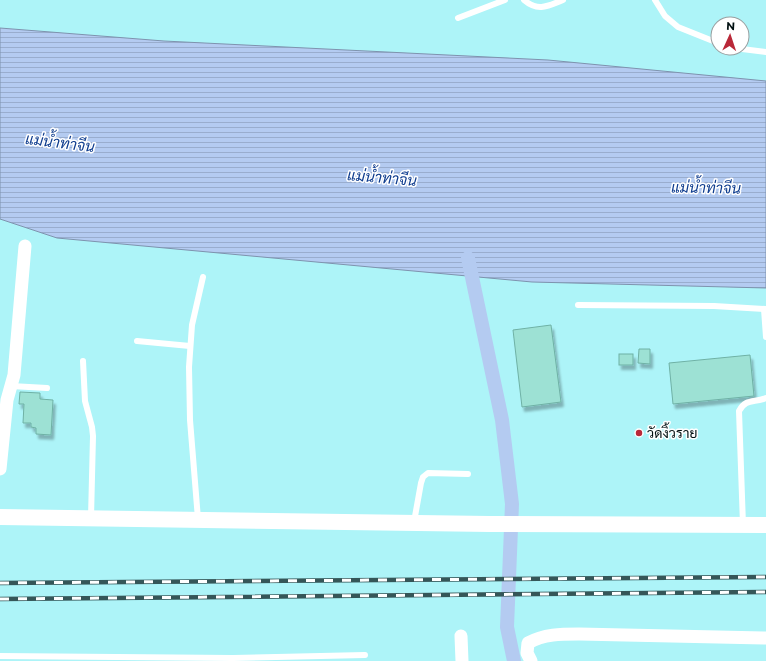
<svg xmlns="http://www.w3.org/2000/svg" width="766" height="661" viewBox="0 0 766 661" font-family="Montserrat,Sarabun,sans-serif">
<defs>
<pattern id="water-rules" width="6" height="5" patternUnits="userSpaceOnUse"><rect width="6" height="5" fill="#b4cbf1"/><path d="M0 2.5h6" fill="none" stroke="#99adce"/></pattern>
<filter id="shadow"><feDropShadow dx="2.5" dy="4.5" stdDeviation="1" flood-color="#0004"/></filter>
</defs>
<rect width="100%" height="100%" fill="#adf4f8"/>
<!-- water -->
<path fill="url(#water-rules)" stroke="#7e93ae" d="M0,28l164,13 384,19 218,21v207l-234,-6 -475,-44 -57,-19z"/>
<g fill="none" stroke-linecap="round" stroke-linejoin="round">
<!-- canal -->
<path stroke="#b4cbf1" stroke-width="14" d="M468,258l34,162 10,84 -5,123 7,34"/>
</g>
<!-- building -->
<g fill="#9de1d4" stroke="#6fb1a5" filter="url(#shadow)">
<path d="M551,325l10,77 -39,5 -9,-77z"/>
<path d="M639,349h11v15l-12,-1z"/>
<rect x="619" y="354" width="14" height="11"/>
<path d="M750,355l4,41 -81,8 -4,-41z"/>
<path d="M20,392l20,1v6l13,1 -2,35 -15,-1v-6l-5,-1v-4h-8l1,-19h-5z"/>
</g>
<g fill="none" stroke-linecap="round" stroke-linejoin="round">
<!-- service -->
<g stroke="#fff" stroke-width="6">
<path d="M524,0c14,12 24,6 39,0"/>
<path d="M655,0l10,16 13,11 40,16"/>
<path d="M458,18l47,-18"/>
<path d="M734,48l32,4"/>
<path d="M578,305l136,1 52,3"/>
<path d="M764,309l2,28"/>
<path d="M137,341l53,5"/>
<path d="M83,361l2,40 7,26 1,9 -2,82"/>
<path d="M11,386l36,2"/>
<path d="M198,519l-8,-99 -1,-53 3,-42 11,-48"/>
<path d="M414,522l7,-39 2,-6 5,-4 40,1"/>
<path d="M743,525l-4,-114c7,-13 15,-8 27,-13"/>
<path d="M0,656l233,2 132,-3"/>
</g>
<!-- minor -->
<g stroke="#fff" stroke-width="13">
<path d="M0,469l7,-69 7,-25 11,-129"/>
<path d="M461,636l1,25"/>
<path d="M531,661l-4,-8 1,-10c16,-9 33,-9 51,-9l187,4"/>
</g>
<!-- tertiary -->
<path stroke="#fff" stroke-width="16" d="M0,517l490,7 276,1"/>
<defs>
<g id="rail">
<path d="M0,583l766,-6"/>
<path d="M0,599l766,-7"/>
</g>
</defs>
<!-- rail casing -->
<use href="#rail" stroke="#355658" stroke-width="4.5"/>
<!-- rail -->
<use href="#rail" stroke="#fff" stroke-width="3" stroke-dasharray="9" stroke-linecap="butt"/>
</g>
<!-- markers -->
<circle fill="#b92838" stroke="#fff" stroke-width="1.5" cx="639" cy="433" r="4"/>
<g text-anchor="middle" stroke-width="3" stroke-linejoin="round" paint-order="stroke">
<!-- poi labels -->
<g font-size="14" fill="#001011" stroke="#fff" text-anchor="start">
<text x="647" y="438">วัดงิ้วราย</text>
</g>
<!-- water labels -->
<g font-size="15" font-style="italic" fill="#0e3c8e" stroke="#fff">
<text transform="translate(60 143) rotate(7)" y="5">แม่น้ำท่าจีน</text>
<text transform="translate(382 178) rotate(5)" y="5">แม่น้ำท่าจีน</text>
<text transform="translate(706 188) rotate(1)" y="5">แม่น้ำท่าจีน</text>
</g>
</g>
<!-- north arrow -->
<g transform="translate(730 36) rotate(3)"><circle r="19" fill="#ffffff" stroke="#999fa0"/>
<path d="M0-3L7 15L0 10L-7 15Z" fill="#b92838"/>
<text y="-6" font-size="11" font-weight="bold" text-anchor="middle" fill="#001011">N</text>
</g>
</svg>
